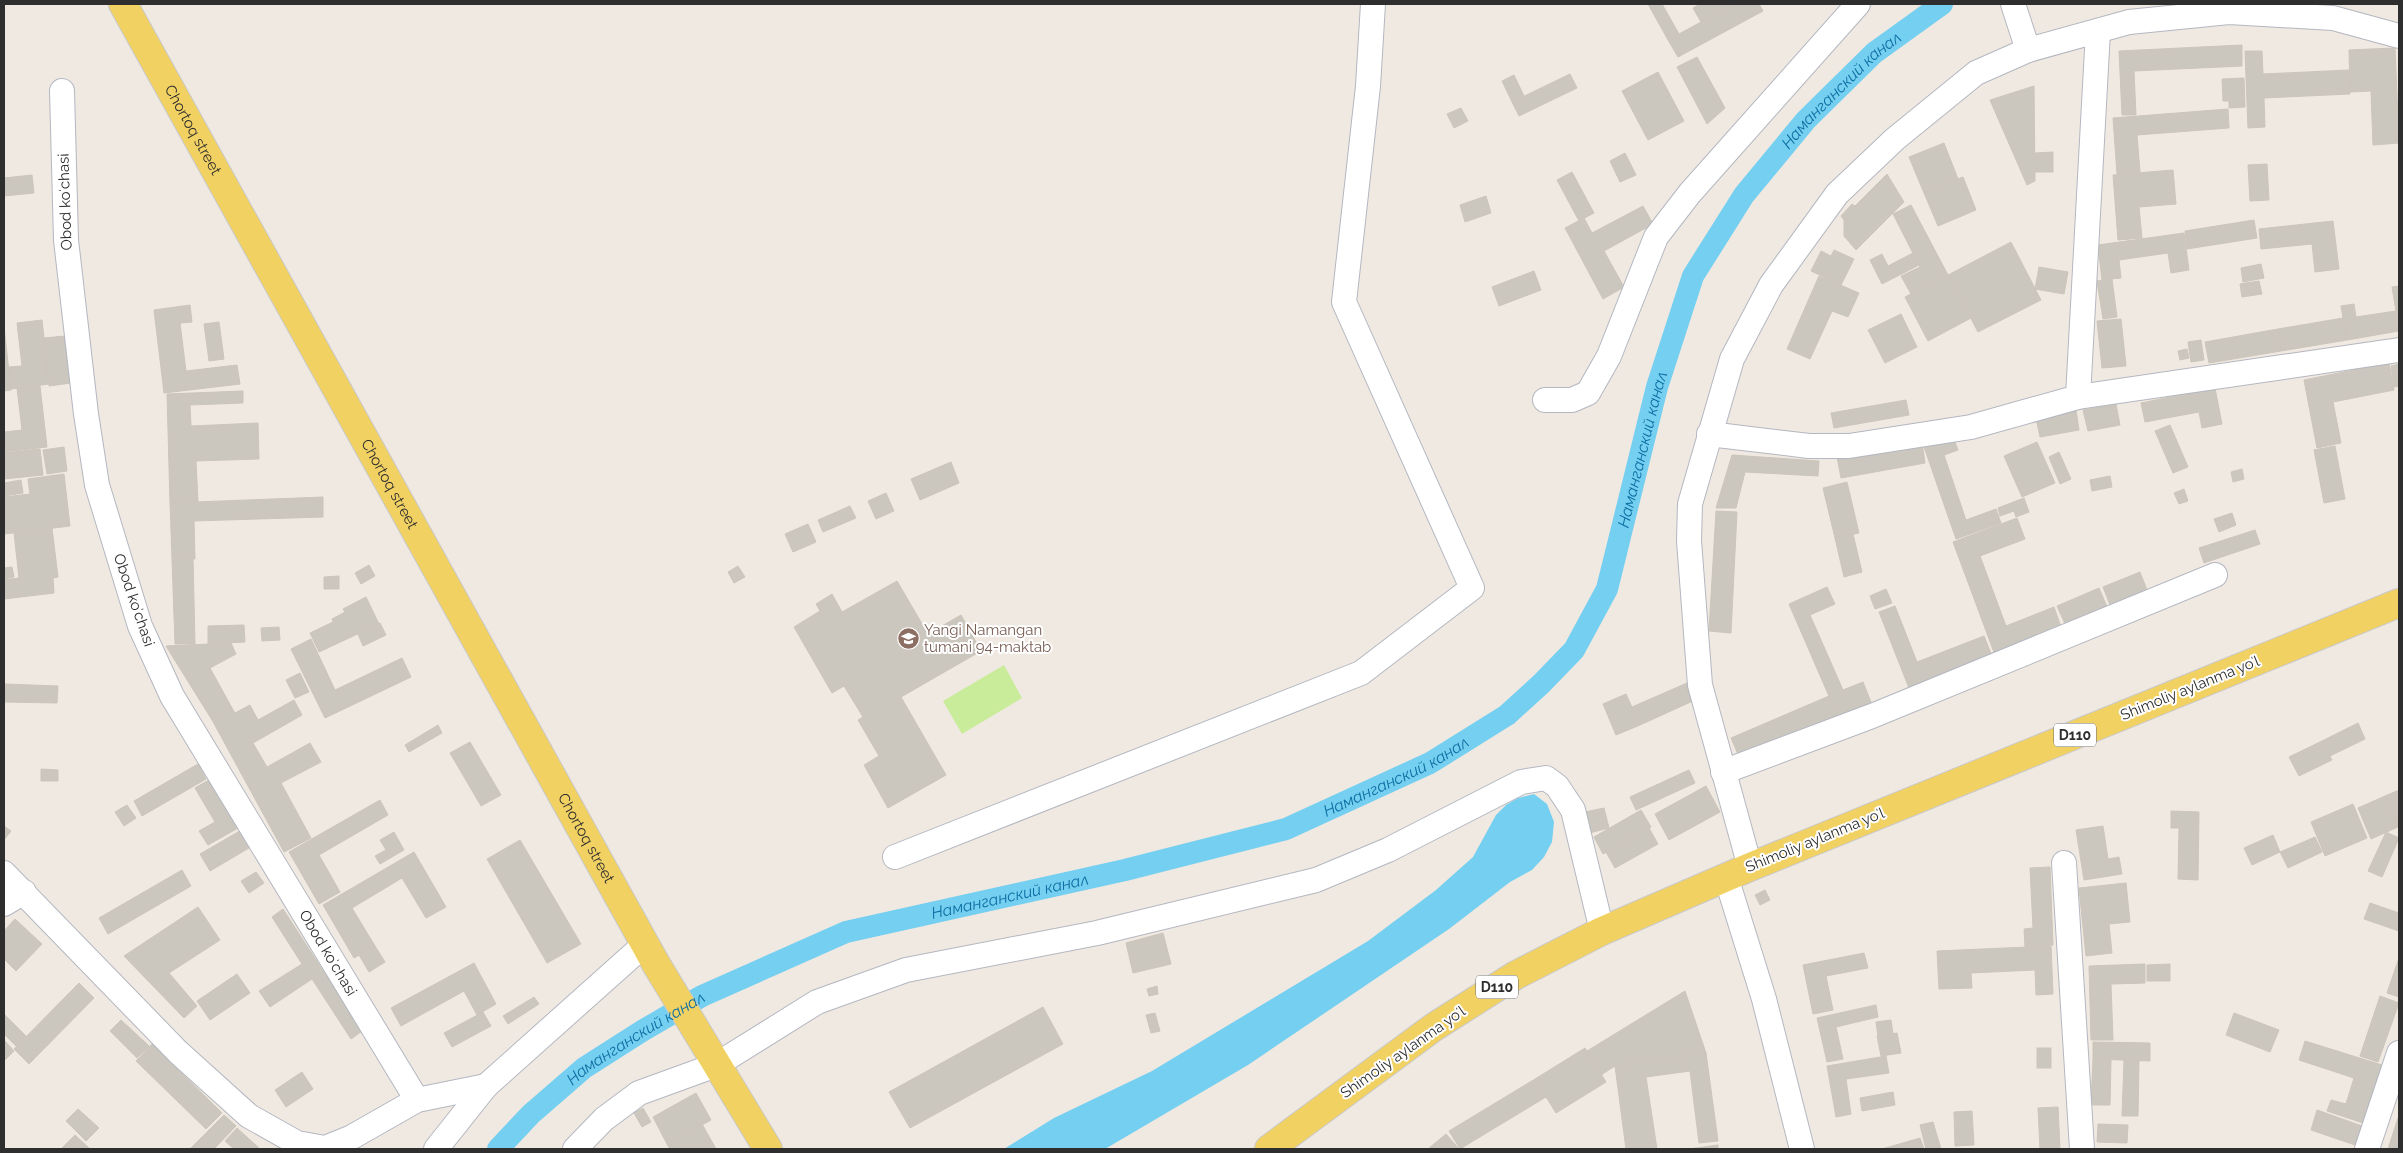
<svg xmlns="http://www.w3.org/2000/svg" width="2403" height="1153" viewBox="0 0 2403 1153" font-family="Raleway,sans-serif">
<rect width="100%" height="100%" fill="#efe9e1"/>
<!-- pitch -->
<path fill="#c9ec9a" d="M1004,665l18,33 -60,36 -19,-33z"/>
<!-- water -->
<path fill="#75cff0" d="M1534,794l13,10 7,18 -2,20 -8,15 -12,13 -22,12 -61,47 -201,136 -143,84h-101l50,-31 98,-47 216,-130 68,-51 37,-33 23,-42 10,-10 12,-7z"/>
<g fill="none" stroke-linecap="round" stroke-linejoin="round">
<!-- canal -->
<path stroke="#75cff0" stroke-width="22" id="s1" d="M498,1149l33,-35 53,-46 58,-37 60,-35 144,-64 279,-62 161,-41 144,-66 77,-48 34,-31 33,-34 33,-61 50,-202 36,-111 51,-81 62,-75 68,-67 68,-49"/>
</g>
<!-- building -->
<g fill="#cbc7bf" stroke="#cbc5ba">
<path d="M1648,4h14l17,30 -11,6z"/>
<path d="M1700,4h34l-33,18 -8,-14z"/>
<path d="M1734,4h25l4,7 -85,46 -10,-17z"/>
<path d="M2242,45v21l-108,5 2,44h-14l-3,-64z"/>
<path d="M2395,48l4,95 -26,2 -2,-54 -21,1 -1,-42z"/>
<path d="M2245,51h17l1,23 86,-4 1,24 -86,4 1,29 -17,1z"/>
<path d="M1697,57l28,51 -18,16 -30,-57z"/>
<path d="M1658,72l26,49 -36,19 -26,-49z"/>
<path d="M1570,74l7,14 -58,28 -7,-14z"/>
<path d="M1514,75l10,21 -12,6 -10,-21z"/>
<path d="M2244,78l1,29 -16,1v-7h-6l-1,-22z"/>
<path d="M2034,86l1,95 -8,4 -37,-85z"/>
<path d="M1461,108l7,13 -14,7 -7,-14z"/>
<path d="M2228,109l1,19 -92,7 3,37 -23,2 -4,-56z"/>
<path d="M1944,143l14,36 -34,14 -15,-36z"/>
<path d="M2053,152v20h-18v-19z"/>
<path d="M1625,153l11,22 -16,7 -10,-21z"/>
<path d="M2267,164l2,36 -19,1 -2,-36z"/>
<path d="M2173,170l3,34 -37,3 3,31 -24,2 -5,-65z"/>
<path d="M1572,172l22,41 -15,8 -22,-41z"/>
<path d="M1887,174l17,28 -48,48 -12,-14v-16l-3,-4 11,-12 3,2z"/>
<path d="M32,175l2,18 -30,3v-18z"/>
<path d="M1963,177l13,33 -38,16 -14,-33z"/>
<path d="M1486,196l5,17 -26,9 -5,-17z"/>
<path d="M1911,205l37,70 -37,19 -10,-18 19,-9 -27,-53z"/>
<path d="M1643,206l10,18 -49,27 20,36 -21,12 -38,-71 19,-10 8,15z"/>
<path d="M2254,220l3,18 -70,11 -2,-18z"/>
<path d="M2333,221l6,48 -24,3 -3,-28 -51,5 -2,-20z"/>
<path d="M2184,233l5,37 -18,3 -3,-20 -49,7 2,18 -19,2 -4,-35z"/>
<path d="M2011,242l30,58 -63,32 -30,-57z"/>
<path d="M1834,250l20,9 -13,26 -30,-14 10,-20 10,5z"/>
<path d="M1913,253l6,12 -37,19 -12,-24 12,-6 6,12z"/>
<path d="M2261,264l3,14 -21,4 -2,-14z"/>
<path d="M2039,267l29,5 -4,22 -29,-5z"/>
<path d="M1534,271l7,19 -42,16 -7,-19z"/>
<path d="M1948,275l23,43 -43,23 -23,-44z"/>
<path d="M1819,276l40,17 -11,24 -16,-6 -22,48 -23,-10z"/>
<path d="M2112,279l5,38 -14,2 -6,-38z"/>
<path d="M2259,281l3,13 -20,3 -2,-13z"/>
<path d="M2399,286v45l-52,9 -6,-34 13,-2 2,13 40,-6 -4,-24z"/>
<path d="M190,305l2,17 -12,1 6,48 51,-6 3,19 -76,9 -10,-83z"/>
<path d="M1901,314l16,33 -32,16 -17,-33z"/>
<path d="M2343,318l4,22 -66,11 -3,-22z"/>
<path d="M2121,319l5,47 -24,2 -5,-47z"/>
<path d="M42,320l7,64 -38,5 -2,-22 13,-1 -5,-43z"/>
<path d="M219,322l5,37 -15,2 -5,-37z"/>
<path d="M4,327l7,63 -7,1z"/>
<path d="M2278,329l3,22 -72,12 -4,-21z"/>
<path d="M65,336l6,47 -22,3 -5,-48z"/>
<path d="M2201,340l3,20 -13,2 -3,-20z"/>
<path d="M2187,349l2,9 -9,2 -2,-9z"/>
<path d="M2389,363l5,27 -61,12 8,41 -24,5 -13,-68z"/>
<path d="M2399,364v22l-5,1 -3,-21z"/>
<path d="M40,386l7,61 -43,5v-20l18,-2 -5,-42z"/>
<path d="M2215,388l7,36 -20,4 -3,-16 -54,10 -4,-19z"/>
<path d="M243,391v12l-53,2 1,21 67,-3 1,36 -63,2 2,41 -28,1 -3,-109z"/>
<path d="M1906,400l3,15 -75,13 -3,-15z"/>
<path d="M2116,404l4,21 -32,6 -5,-21z"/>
<path d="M2076,410l3,20 -39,7 -4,-19z"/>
<path d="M2170,425l18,42 -15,6 -18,-42z"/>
<path d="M1952,434l6,16 -14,5 22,65 30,-11 5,14 -45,16 -33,-95z"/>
<path d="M1922,442l3,21 -84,15 -4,-21z"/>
<path d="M2037,442l18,41 -33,14 -18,-41z"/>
<path d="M2335,446l10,53 -21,4 -10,-53z"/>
<path d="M64,447l3,24 -20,3 -4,-24z"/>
<path d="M40,449l3,26 -39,4v-26z"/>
<path d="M2059,452l12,27 -11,5 -11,-27z"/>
<path d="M1732,455l87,6 -1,15 -73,-4 -9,36h-20z"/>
<path d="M951,462l8,21 -39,17 -9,-21z"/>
<path d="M2242,469l2,10 -11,3 -2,-10z"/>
<path d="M64,474l6,52 -66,8v-37l26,-3 -2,-15z"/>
<path d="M2110,476l2,11 -20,4 -2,-11z"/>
<path d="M21,480l2,13 -19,3v-13z"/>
<path d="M1847,482l12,51 -24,5 -12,-50z"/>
<path d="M2184,489l4,12 -9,3 -5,-11z"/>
<path d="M886,493l8,18 -18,8 -8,-18z"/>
<path d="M323,497v20l-129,4 1,38h-23l-2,-56z"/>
<path d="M2024,498l5,14 -13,5 -2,-6 -14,5 -2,-8z"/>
<path d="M850,506l6,12 -33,14 -5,-12z"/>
<path d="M1716,511l21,1 -6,121 -22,-2z"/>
<path d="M2232,513l4,12 -17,7 -5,-13z"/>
<path d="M2017,518l8,21 -45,17 26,70 48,-19 8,23 -67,25 -42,-113z"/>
<path d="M808,524l8,18 -23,10 -8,-18z"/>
<path d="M52,528l6,49 -5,1 1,15 -50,6v-19l15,-2 -5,-45z"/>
<path d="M2255,530l5,14 -56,19 -5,-15z"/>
<path d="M1853,534l9,38 -18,5 -9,-39z"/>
<path d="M193,558l2,86h-20l-3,-85z"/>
<path d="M369,565l6,11 -14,8 -6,-11z"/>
<path d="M738,566l7,11 -11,6 -6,-11z"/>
<path d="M12,567l2,10 -10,2v-11z"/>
<path d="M2140,572l7,18 -37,15 -7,-18z"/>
<path d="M339,576v13h-15v-12z"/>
<path d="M897,581l31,53 33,-19 20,36 -80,46 45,78 -58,33 -24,-43 15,-9 -21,-36 5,-3 -19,-31 -12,7 -38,-66 26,-16 -4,-7 16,-10 10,18z"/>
<path d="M1827,587l8,17 -25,11 33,75 20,-8 8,20 -33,15 -49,-113z"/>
<path d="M2099,588l9,21 -42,17 -9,-20z"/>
<path d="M1886,589l6,14 -17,6 -5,-13z"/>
<path d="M366,597l13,27 -60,28 -9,-19 23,-11 -1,-3 13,-7 -2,-3z"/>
<path d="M1895,606l22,56 67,-26 8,20 -83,32 -30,-76z"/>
<path d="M380,623l6,12 -23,11 -5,-12z"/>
<path d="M244,625l1,17 -37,2v-18z"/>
<path d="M279,627l1,13 -18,1 -1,-13z"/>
<path d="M311,639l24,51 67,-32 9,19 -86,41 -34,-69z"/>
<path d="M231,643l5,11 -26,14 22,40 -20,12 -46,-74z"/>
<path d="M300,673l9,19 -14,6 -9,-18z"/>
<path d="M1687,683l8,17 -55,25 -8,-18z"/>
<path d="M4,684l54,2 -1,17 -53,-1z"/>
<path d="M1626,694l14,31 -24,10 -13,-31z"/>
<path d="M1829,696l9,21 -98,42 -9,-21z"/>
<path d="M294,700l8,15 -49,28 14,24 43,-24 11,19 -40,21 30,55 -27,14 -72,-132 20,-12 3,5 15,-8 8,15z"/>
<path d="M2358,723l7,16 -35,17 -8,-15z"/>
<path d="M438,725l4,8 -33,19 -4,-7z"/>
<path d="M2322,741l10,19 -33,16 -10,-19z"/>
<path d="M470,742l31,53 -20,11 -31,-53z"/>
<path d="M198,764l8,15 -64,37 -8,-15z"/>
<path d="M41,769l17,1v11h-17z"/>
<path d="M1689,770l6,13 -59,27 -6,-13z"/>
<path d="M209,780l29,48 -30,17 -9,-14 16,-9 -20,-34z"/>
<path d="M1706,786l14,26 -51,28 -14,-26z"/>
<path d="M2399,790v35l-2,1 -12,-30z"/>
<path d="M2385,796l13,31 -27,12 -13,-31z"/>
<path d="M380,800l8,15 -69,40 21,37 -21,12 -30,-52z"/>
<path d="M2353,804l14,34 -42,18 -14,-34z"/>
<path d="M127,805l9,13 -12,8 -9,-14z"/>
<path d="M1604,808l5,20 -20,5 -4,-21z"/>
<path d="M1641,810l10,17 -48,27 -9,-17z"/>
<path d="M2171,811l28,1 -1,68 -20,-1 1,-51h-8z"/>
<path d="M4,826l7,5 -7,9z"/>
<path d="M2103,826l5,33 11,-2 3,17 -38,6 -8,-50z"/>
<path d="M245,828l9,17 -44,26 -10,-17z"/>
<path d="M1649,828l9,16 -43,24 -9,-16z"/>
<path d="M394,832l10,18 -24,14 -5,-8 11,-6 -6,-10z"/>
<path d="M2386,832l13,6 -17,39 -14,-6z"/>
<path d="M2273,835l7,17 -28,13 -8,-17z"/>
<path d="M2315,837l7,15 -34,16 -8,-16z"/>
<path d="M520,840l61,104 -34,19 -60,-104z"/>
<path d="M414,852l32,55 -20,11 -24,-40 -50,30 23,38 -21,12 -31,-53z"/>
<path d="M2050,867l3,78 -28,2 -1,-18 9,-1 -3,-60z"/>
<path d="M182,870l9,16 -83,48 -9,-16z"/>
<path d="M256,872l8,11 -15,10 -8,-12z"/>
<path d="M2126,883l4,39 -21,2 3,29 -26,3 -7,-68z"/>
<path d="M1765,890l5,10 -10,5 -5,-10z"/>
<path d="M2370,903l29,10v18l-35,-12z"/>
<path d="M198,907l22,33 -51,33 28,33 -13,12 -60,-62z"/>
<path d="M283,909l79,122 -11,8 -39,-60 -42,28 -11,-16 43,-27 -30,-47z"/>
<path d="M15,919l27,25 -26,27 -12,-12v-28z"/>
<path d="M1163,933l8,31 -38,9 -7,-30z"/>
<path d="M375,946l10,16 -16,10 -10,-17z"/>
<path d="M2051,946l2,48 -17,1 -1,-25 -64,3 1,15 -33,1 -2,-38z"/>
<path d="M1864,953l4,15 -42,8 7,34 -20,4 -10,-49z"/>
<path d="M2399,958v39l-12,-4z"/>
<path d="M474,963l22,41 -19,11 -13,-24 -63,35 -10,-18z"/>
<path d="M2145,964v19l-34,1 2,56h-22l-2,-74z"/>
<path d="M2170,964v17h-23v-16z"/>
<path d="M237,974l13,19 -40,27 -13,-19z"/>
<path d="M79,983l15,15 -65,66 -15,-15z"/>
<path d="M1157,986l1,8 -9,2 -2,-7z"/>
<path d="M1685,991l21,62 -91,13 -14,9 -14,-24z"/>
<path d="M2380,996l19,7 -21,59 -18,-6z"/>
<path d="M534,997l5,7 -31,20 -5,-8z"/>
<path d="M1876,1005l2,12 -42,10 7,32 -16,3 -10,-44z"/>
<path d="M1043,1007l20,37 -153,84 -21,-36z"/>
<path d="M483,1012l8,14 -39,21 -8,-14z"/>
<path d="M1155,1013l5,18 -9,2 -5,-18z"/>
<path d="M2234,1013l45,17 -9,22 -44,-17z"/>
<path d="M4,1014l22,22 -10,10 -12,-12z"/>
<path d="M121,1020l28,26 -12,12 -27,-27z"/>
<path d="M1891,1020l2,14 -15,2 -2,-14z"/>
<path d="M1897,1033l4,20 -20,3 -4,-20z"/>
<path d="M4,1040l10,11 -10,10z"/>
<path d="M2305,1041l77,24 -19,58 -36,-12 4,-11 15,4 8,-26 -55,-18z"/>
<path d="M2093,1042l57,1v18l-57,-2z"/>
<path d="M152,1044l70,69 -16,16 -70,-68z"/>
<path d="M1585,1048l21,34 -50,31 -21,-34z"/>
<rect x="2037" y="1048" width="14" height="20"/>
<path d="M1706,1053l12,88 -19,2 -9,-72 -44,6 11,72h-31l-11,-83z"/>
<path d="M1886,1056l3,17 -43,6 5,35 -15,3 -9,-51z"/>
<path d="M2093,1059l18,1 -1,45h-19z"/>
<path d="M2124,1060l15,1 -1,55h-16z"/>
<path d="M302,1072l11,17 -27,18 -11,-17z"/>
<path d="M1535,1079l11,18 -86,52 -11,-18z"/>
<path d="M1893,1092l2,13 -33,6 -2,-13z"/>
<path d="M696,1093l15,27 -44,24 -14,-27z"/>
<path d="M2058,1107l2,42h-20l-2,-41z"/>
<path d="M643,1108l8,14 -9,5 -8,-14z"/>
<path d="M78,1109l21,19 -13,13 -20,-20z"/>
<path d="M2317,1110l45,16 -7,19 -44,-15z"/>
<path d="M1972,1111l2,34 -19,1 -1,-34z"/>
<path d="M224,1115l12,11 -22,23h-24z"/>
<path d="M2399,1115v34h-11z"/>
<path d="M1933,1122l8,27h-15l-6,-24z"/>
<path d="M702,1124l14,25h-46l-3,-5z"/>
<path d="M2098,1124l30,1 -1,18 -30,-1z"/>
<path d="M237,1128l23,21h-26l-9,-8z"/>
<path d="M1446,1134l13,15h-31z"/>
<path d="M75,1135l15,14h-29z"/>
<path d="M1920,1138l4,11h-42z"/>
<path d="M1718,1145v4h-29z"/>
</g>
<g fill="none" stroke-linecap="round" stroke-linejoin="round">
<defs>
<g id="minor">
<path d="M2013,4l15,46"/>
<path d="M62,91l4,149 20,174 11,71 43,141 32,70 245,404"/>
<path d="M2078,397l20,-366"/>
<path d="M1545,400h27l16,-7 21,-37 47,-119 34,-44 168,-189"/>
<path d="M1709,434l100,12h40l122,-19 107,-30 321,-47"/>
<path d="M1723,772l149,-56 343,-141"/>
<path d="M895,857l466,-184 111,-85 -128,-286 24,-216 5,-82"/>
<path d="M2064,863l18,286"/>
<path d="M1750,867l-50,-182 -11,-144 1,-37 42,-145 39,-74 66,-91 58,-55 81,-66 52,-23 101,-28 100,-10 104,6 66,18"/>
<path d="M4,873l174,179 71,64 48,27 28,5 27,-11 65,-37 69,-14"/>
<path d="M1726,877l38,122 38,150"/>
<path d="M4,904l20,-12"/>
<path d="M436,1149l50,-63 159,-142"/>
<path d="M575,1149l29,-30 35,-26 77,-28 101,-63 89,-32 191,-37 219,-53 72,-30 133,-68 25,-4 11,8 16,24 29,121"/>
<path d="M2367,1149l32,-96"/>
</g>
<g id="major">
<path id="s2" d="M123,4l533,960 112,185"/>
<path d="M1269,1149l165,-122 82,-52 86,-44 148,-64 649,-264"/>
</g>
</defs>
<!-- minor casing -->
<use href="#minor" stroke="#b4b7c1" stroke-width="26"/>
<!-- major casing -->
<use href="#major" stroke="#c9c9c9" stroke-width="30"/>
<!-- minor -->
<use href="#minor" stroke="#fff" stroke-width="24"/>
<!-- major -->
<use href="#major" stroke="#f2d163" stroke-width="28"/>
</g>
<!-- icons -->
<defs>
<symbol id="school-disc" viewBox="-11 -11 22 22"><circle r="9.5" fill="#8d6e63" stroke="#fff"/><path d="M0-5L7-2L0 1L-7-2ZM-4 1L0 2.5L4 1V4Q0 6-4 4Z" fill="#fff"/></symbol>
</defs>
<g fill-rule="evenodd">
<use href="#school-disc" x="896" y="626" width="25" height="25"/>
</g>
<g text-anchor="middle" stroke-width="4" stroke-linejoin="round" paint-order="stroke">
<!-- shield labels -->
<g fill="#fff" stroke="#6d6d6d" stroke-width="1">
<rect x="2054" y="723.5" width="42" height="23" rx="4"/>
<rect x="1476" y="975.5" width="42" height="23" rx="4"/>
</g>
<g font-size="14" font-weight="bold" fill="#2e2e2e">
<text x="2075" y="740">D110</text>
<text x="1497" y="992">D110</text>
</g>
<!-- street labels -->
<g font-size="15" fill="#2e2e2e" stroke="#fff">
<text dy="5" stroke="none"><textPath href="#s2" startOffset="144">Chortoq street</textPath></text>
<text transform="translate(65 202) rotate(-92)" y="5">Obod koʻchasi</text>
<text dy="5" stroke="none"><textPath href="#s2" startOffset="549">Chortoq street</textPath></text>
<text transform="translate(134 600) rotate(71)" y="5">Obod koʻchasi</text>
<text transform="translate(2190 688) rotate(-22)" y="5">Shimoliy aylanma yoʻl</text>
<text dy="5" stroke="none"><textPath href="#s2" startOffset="954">Chortoq street</textPath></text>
<text transform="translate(1815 840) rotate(-22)" y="5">Shimoliy aylanma yoʻl</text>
<text transform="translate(328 953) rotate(59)" y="5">Obod koʻchasi</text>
<text transform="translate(1403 1052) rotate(-35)" y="5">Shimoliy aylanma yoʻl</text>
</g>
<!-- education labels -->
<g font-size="15" fill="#785e54" stroke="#fff" text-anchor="start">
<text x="924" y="635">Yangi Namangan<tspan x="924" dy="17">tumani 94-maktab</tspan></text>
</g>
<!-- water labels -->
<g font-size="16" font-style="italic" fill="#0d6fa3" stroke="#fff">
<text dy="6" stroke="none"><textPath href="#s1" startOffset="1842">Наманганский канал</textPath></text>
<text dy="6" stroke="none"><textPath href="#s1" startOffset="1422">Наманганский канал</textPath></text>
<text dy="6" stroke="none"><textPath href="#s1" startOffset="988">Наманганский канал</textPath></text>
<text dy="6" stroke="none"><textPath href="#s1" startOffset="582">Наманганский канал</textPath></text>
<text dy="6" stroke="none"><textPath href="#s1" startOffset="178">Наманганский канал</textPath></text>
</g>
</g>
<!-- border -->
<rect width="2403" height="1153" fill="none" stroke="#2e2e2e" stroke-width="10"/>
</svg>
